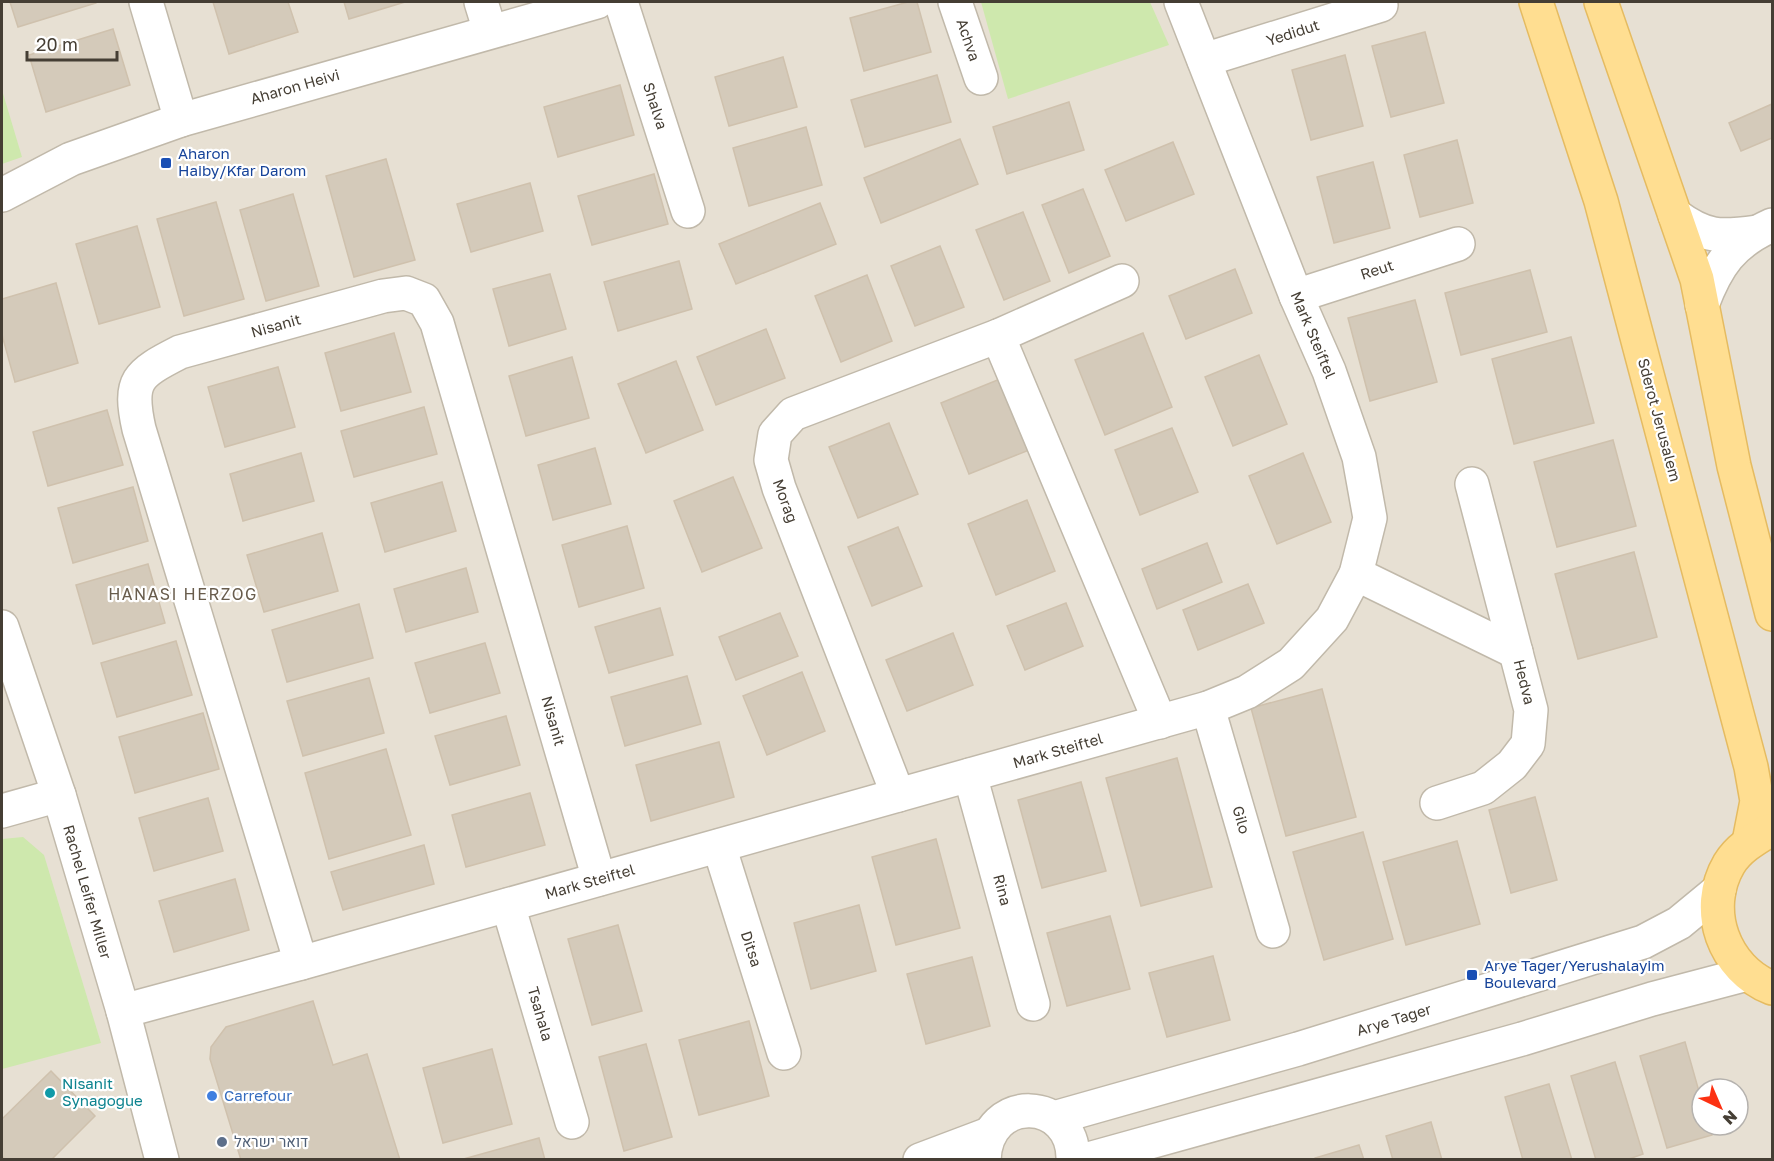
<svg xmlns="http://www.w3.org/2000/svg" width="1774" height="1161" viewBox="0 0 1774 1161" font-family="'Golos Text',Heebo,sans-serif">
<rect width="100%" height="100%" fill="#f3eee5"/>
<!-- residential -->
<path fill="#e7e0d3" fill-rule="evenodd" d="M2,2h1770v1157l-1770,1zM1702,1089h36v36h-36z"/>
<!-- green -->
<g fill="#cee8ad">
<path d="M981,2h169l19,43 -161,54z"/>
<path d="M2,90l20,67 -20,7z"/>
<path d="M23,837l21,18 57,188 -99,26v-230z"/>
</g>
<!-- building -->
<g fill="#d4caba" stroke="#cfc1ad" stroke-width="1.5">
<path d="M10,2h86v1l-78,24z"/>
<path d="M213,2h75l10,30 -69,22z"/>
<path d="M344,2h61l-56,17z"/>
<path d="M908,2h9l14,50 -67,19 -14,-53z"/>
<path d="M113,29l17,56 -84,27 -17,-57z"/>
<path d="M1425,32l19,71 -53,14 -19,-71z"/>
<path d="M1345,55l18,71 -52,14 -19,-70z"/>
<path d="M783,57l14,50 -68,19 -14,-49z"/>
<path d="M937,75l14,47 -86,25 -14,-47z"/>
<path d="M620,85l14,50 -76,22 -14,-50z"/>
<path d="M1069,102l15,48 -77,24 -14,-47z"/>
<path d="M1772,104v34l-31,13 -12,-28z"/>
<path d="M806,127l16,58 -73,21 -16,-58z"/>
<path d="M960,139l18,45 -97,39 -17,-45z"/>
<path d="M1457,140l16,63 -53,14 -16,-62z"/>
<path d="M1173,142l21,52 -68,27 -21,-51z"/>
<path d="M386,159l29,101 -61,17 -28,-101z"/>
<path d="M1373,162l17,66 -56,15 -17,-66z"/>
<path d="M654,174l14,50 -76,21 -14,-49z"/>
<path d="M530,183l13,48 -72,21 -14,-48z"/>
<path d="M1083,189l27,67 -41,17 -27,-68z"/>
<path d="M293,194l26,92 -53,15 -26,-91z"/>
<path d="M216,202l28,97 -60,17 -27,-97z"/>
<path d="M820,203l16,41 -100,40 -17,-40z"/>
<path d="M1023,212l27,69 -46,19 -28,-70z"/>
<path d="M137,226l23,81 -61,17 -23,-80z"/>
<path d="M940,246l24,61 -49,19 -24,-60z"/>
<path d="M679,261l13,48 -74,22 -14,-49z"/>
<path d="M1235,269l17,44 -66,26 -17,-43z"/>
<path d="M1530,270l17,62 -86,23 -16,-62z"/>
<path d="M550,274l16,55 -57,17 -16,-57z"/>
<path d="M867,275l25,66 -51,21 -26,-66z"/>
<path d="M56,283l22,80 -63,19 -13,-47v-36z"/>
<path d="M1415,300l22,82 -67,19 -22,-83z"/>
<path d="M766,329l19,49 -69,27 -19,-48z"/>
<path d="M394,333l17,59 -70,19 -16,-58z"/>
<path d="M1143,333l29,74 -67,28 -30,-75z"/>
<path d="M1571,337l23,86 -80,21 -22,-85z"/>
<path d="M1259,355l28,69 -54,22 -28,-69z"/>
<path d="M572,357l17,61 -63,18 -17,-60z"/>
<path d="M676,361l27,69 -57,23 -28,-69z"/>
<path d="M278,367l17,60 -70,20 -17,-60z"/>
<path d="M1000,379l29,71 -60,24 -28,-71z"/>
<path d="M424,407l13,47 -83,23 -13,-46z"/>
<path d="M107,410l16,55 -75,21 -15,-54z"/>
<path d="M889,423l29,71 -60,24 -29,-71z"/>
<path d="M1172,428l26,64 -58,23 -25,-65z"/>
<path d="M1613,440l23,86 -79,21 -23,-85z"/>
<path d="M595,448l16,56 -58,16 -15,-55z"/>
<path d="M301,453l13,48 -71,20 -13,-47z"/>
<path d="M1303,453l28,69 -54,22 -28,-68z"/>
<path d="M733,477l29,71 -60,24 -28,-71z"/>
<path d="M442,482l14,49 -71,21 -14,-49z"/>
<path d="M133,487l15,54 -75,22 -15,-55z"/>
<path d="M1027,500l28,71 -59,24 -28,-71z"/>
<path d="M627,526l17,62 -65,19 -17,-62z"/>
<path d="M898,527l24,59 -50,20 -24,-59z"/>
<path d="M322,533l16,58 -74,21 -17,-57z"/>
<path d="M1207,543l15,39 -65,27 -15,-40z"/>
<path d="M1634,552l23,85 -79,22 -23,-85z"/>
<path d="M148,564l17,59 -72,21 -17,-59z"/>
<path d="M466,568l12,44 -72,20 -12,-43z"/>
<path d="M1248,584l16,39 -66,27 -15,-40z"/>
<path d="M1066,603l17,43 -58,24 -18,-44z"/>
<path d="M359,604l14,54 -86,24 -15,-52z"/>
<path d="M660,608l13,47 -64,18 -14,-46z"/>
<path d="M780,613l18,43 -62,24 -17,-43z"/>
<path d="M953,633l20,52 -66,26 -21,-51z"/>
<path d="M176,641l16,54 -75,22 -16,-54z"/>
<path d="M485,643l15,50 -70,20 -15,-50z"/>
<path d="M802,672l23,59 -58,24 -24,-59z"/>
<path d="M687,676l14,48 -76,22 -14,-49z"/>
<path d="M369,678l15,55 -81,23 -16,-55z"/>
<path d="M1322,689l34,128 -70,19 -35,-128z"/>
<path d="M203,713l16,56 -84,24 -16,-56z"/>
<path d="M506,716l14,49 -70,20 -15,-49z"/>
<path d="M719,742l15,55 -83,24 -15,-56z"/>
<path d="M386,749l25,86 -82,24 -24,-86z"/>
<path d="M1177,758l35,129 -71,19 -35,-128z"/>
<path d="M1081,782l25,89 -64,17 -24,-88z"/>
<path d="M530,793l15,52 -79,22 -14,-52z"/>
<path d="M1535,797l22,83 -46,13 -22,-83z"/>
<path d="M208,798l15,53 -69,20 -15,-53z"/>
<path d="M1363,832l30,107 -69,21 -31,-108z"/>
<path d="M936,839l24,89 -64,17 -24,-88z"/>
<path d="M1457,841l23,83 -74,21 -23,-83z"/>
<path d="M424,845l10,39 -91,26 -12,-38z"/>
<path d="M235,879l14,51 -75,22 -15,-51z"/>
<path d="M859,905l17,66 -65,18 -17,-66z"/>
<path d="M1110,916l20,73 -63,17 -20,-73z"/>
<path d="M618,925l24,86 -50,14 -24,-86z"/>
<path d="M1213,956l17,64 -63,17 -18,-64z"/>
<path d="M972,957l18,69 -64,18 -19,-70z"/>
<path d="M313,1001l20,64 34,-11 33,106h-159l-31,-101 1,-12 15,-20z"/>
<path d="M749,1021l20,75 -70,19 -20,-75z"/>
<path d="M1685,1042l17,60v23h7l3,10 -45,13 -27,-92z"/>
<path d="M646,1044l26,93 -48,14 -25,-94z"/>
<path d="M492,1049l20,75 -69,19 -20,-75z"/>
<path d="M1615,1062l28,92 -17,6h-30l-25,-84z"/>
<path d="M51,1071l44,45 -44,44h-46l-3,-4v-37z"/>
<path d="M1549,1084l23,76h-49l-18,-63z"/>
<path d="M1431,1122l11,38h-49l-7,-24z"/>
<path d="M539,1138l6,22h-85z"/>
<path d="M1359,1145l5,15h-49v-2z"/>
</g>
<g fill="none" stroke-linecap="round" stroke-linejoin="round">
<defs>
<g id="minor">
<path d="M146,2l35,118"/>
<path d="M481,2l9,29"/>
<path d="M621,2l67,209"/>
<path d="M955,2l26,76"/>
<path d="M1204,60l177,-55"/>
<path d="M2,195l69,-36 110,-39 416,-118"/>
<path d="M1675,215c31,23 45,22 82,17"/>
<path d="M1296,296l162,-52"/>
<path d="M1702,305c15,-40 30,-62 70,-80"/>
<path d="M998,336l162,386"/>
<path d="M1356,574l160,78"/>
<path d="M2,627l57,168 64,216 39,149"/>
<path d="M1208,708l65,223"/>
<path d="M970,775l63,229"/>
<path d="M898,795l-119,-307 -8,-28 4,-26 18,-20 205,-78 124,-55"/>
<path d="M1437,803l46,-15 29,-23 16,-21 3,-34 -59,-226"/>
<path d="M2,811l57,-16"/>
<path d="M719,846l65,207"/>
<path d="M508,905l64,217"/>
<path d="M301,963l-162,-534c-11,-49 -2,-55 41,-77l203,-56 23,-3 18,7 13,23 162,556"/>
<path d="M123,1011l178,-48 907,-255 39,-16 44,-28 41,-45 24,-45 14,-56 -11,-61 -30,-86 -33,-75 -115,-294"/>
<path d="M1054,1118l244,-69 345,-107 36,-19 40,-33"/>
<path d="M920,1160l69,-26"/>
<path d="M984,1160c2,-68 91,-63 89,0"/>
<path d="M1085,1160l437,-121 130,-40 95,-25"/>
</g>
<g id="major">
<path d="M1536,2l65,199 150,566 6,34 -8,41"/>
<path d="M1601,2l96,277 37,187 38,148"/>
<path d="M1768,831c-15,9 -30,18 -39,33 -27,46 -5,105 43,124"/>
</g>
</defs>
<!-- minor casing -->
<use href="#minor" stroke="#c1b9aa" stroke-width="36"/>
<!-- major casing -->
<use href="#major" stroke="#e5bb61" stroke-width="36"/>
<!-- minor -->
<use href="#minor" stroke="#fff" stroke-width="33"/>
<!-- major -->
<use href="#major" stroke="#ffde91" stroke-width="33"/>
</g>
<!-- markers -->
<g fill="#1a4fb4" stroke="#fff" stroke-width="2">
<rect x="160" y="157" width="12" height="12" rx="3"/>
<rect x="1466" y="969" width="12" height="12" rx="3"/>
</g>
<circle fill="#0f9aa8" stroke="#fff" stroke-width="2" cx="50" cy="1093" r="6"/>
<circle fill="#3f7fe0" stroke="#fff" stroke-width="2" cx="212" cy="1096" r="6"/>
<circle fill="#5c6f8a" stroke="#fff" stroke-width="2" cx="222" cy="1142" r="6"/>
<g text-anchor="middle" stroke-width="4.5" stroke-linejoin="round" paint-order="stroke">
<!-- street labels -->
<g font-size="15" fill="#453e34" stroke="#fff">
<text transform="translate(1293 33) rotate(-18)" y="5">Yedidut</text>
<text transform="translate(968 40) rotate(71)" y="5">Achva</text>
<text transform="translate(295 87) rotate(-16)" y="5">Aharon Heivi</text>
<text transform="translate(655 106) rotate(72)" y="5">Shalva</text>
<text transform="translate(1377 270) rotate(-18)" y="5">Reut</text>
<text transform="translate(276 326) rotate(-16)" y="5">Nisanit</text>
<text transform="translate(1313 335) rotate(67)" y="5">Mark Steiftel</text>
<text transform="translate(1659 420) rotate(75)" y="5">Sderot Jerusalem</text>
<text transform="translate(785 501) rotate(70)" y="5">Morag</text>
<text transform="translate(1524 682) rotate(76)" y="5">Hedva</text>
<text transform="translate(553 721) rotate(74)" y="5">Nisanit</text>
<text transform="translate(1058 751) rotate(-16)" y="5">Mark Steiftel</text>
<text transform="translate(1241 820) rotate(74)" y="5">Gilo</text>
<text transform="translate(590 882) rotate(-16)" y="5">Mark Steiftel</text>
<text transform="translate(1002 890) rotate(75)" y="5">Rina</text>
<text transform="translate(87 892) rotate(74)" y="5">Rachel Leifer Miller</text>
<text transform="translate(751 949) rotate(72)" y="5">Ditsa</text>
<text transform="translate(540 1014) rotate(74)" y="5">Tsahala</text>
<text transform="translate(1394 1020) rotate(-17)" y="5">Arye Tager</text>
</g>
<!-- transit labels -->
<g font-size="15" fill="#164399" stroke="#fff" text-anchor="start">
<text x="178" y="159">Aharon<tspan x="178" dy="17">Haiby/Kfar Darom</tspan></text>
<text x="1484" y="971">Arye Tager/Yerushalayim<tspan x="1484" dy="17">Boulevard</tspan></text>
</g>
<!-- culture labels -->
<g font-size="15" fill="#0d838f" stroke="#fff" text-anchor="start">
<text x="62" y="1089">Nisanit<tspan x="62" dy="17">Synagogue</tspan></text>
</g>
<!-- shop labels -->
<g font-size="15" fill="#366cbe" stroke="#fff" text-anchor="start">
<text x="224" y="1101">Carrefour</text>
</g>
<!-- service labels -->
<g font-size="15" fill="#4e5e75" stroke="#fff" text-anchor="start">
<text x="234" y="1147">דואר ישראל</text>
</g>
<!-- neighbourhood labels -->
<g font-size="16" letter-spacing="1.5" fill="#685c4c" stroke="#fff">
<text x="183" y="600">HANASI HERZOG</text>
</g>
</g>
<!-- border -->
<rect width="1774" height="1161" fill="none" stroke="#453e34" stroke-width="6"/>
<!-- north arrow -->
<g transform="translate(1720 1107) rotate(136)"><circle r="28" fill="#ffffff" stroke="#b5b2ae" stroke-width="1.5"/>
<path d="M0-4.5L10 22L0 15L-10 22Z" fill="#fc3112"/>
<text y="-9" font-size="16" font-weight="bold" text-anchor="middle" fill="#453e34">N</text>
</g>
<!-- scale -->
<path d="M27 51v9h90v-9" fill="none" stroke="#453e34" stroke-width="3"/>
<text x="36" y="51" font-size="18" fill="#453e34" stroke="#ffffff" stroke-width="4.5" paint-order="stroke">20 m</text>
</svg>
